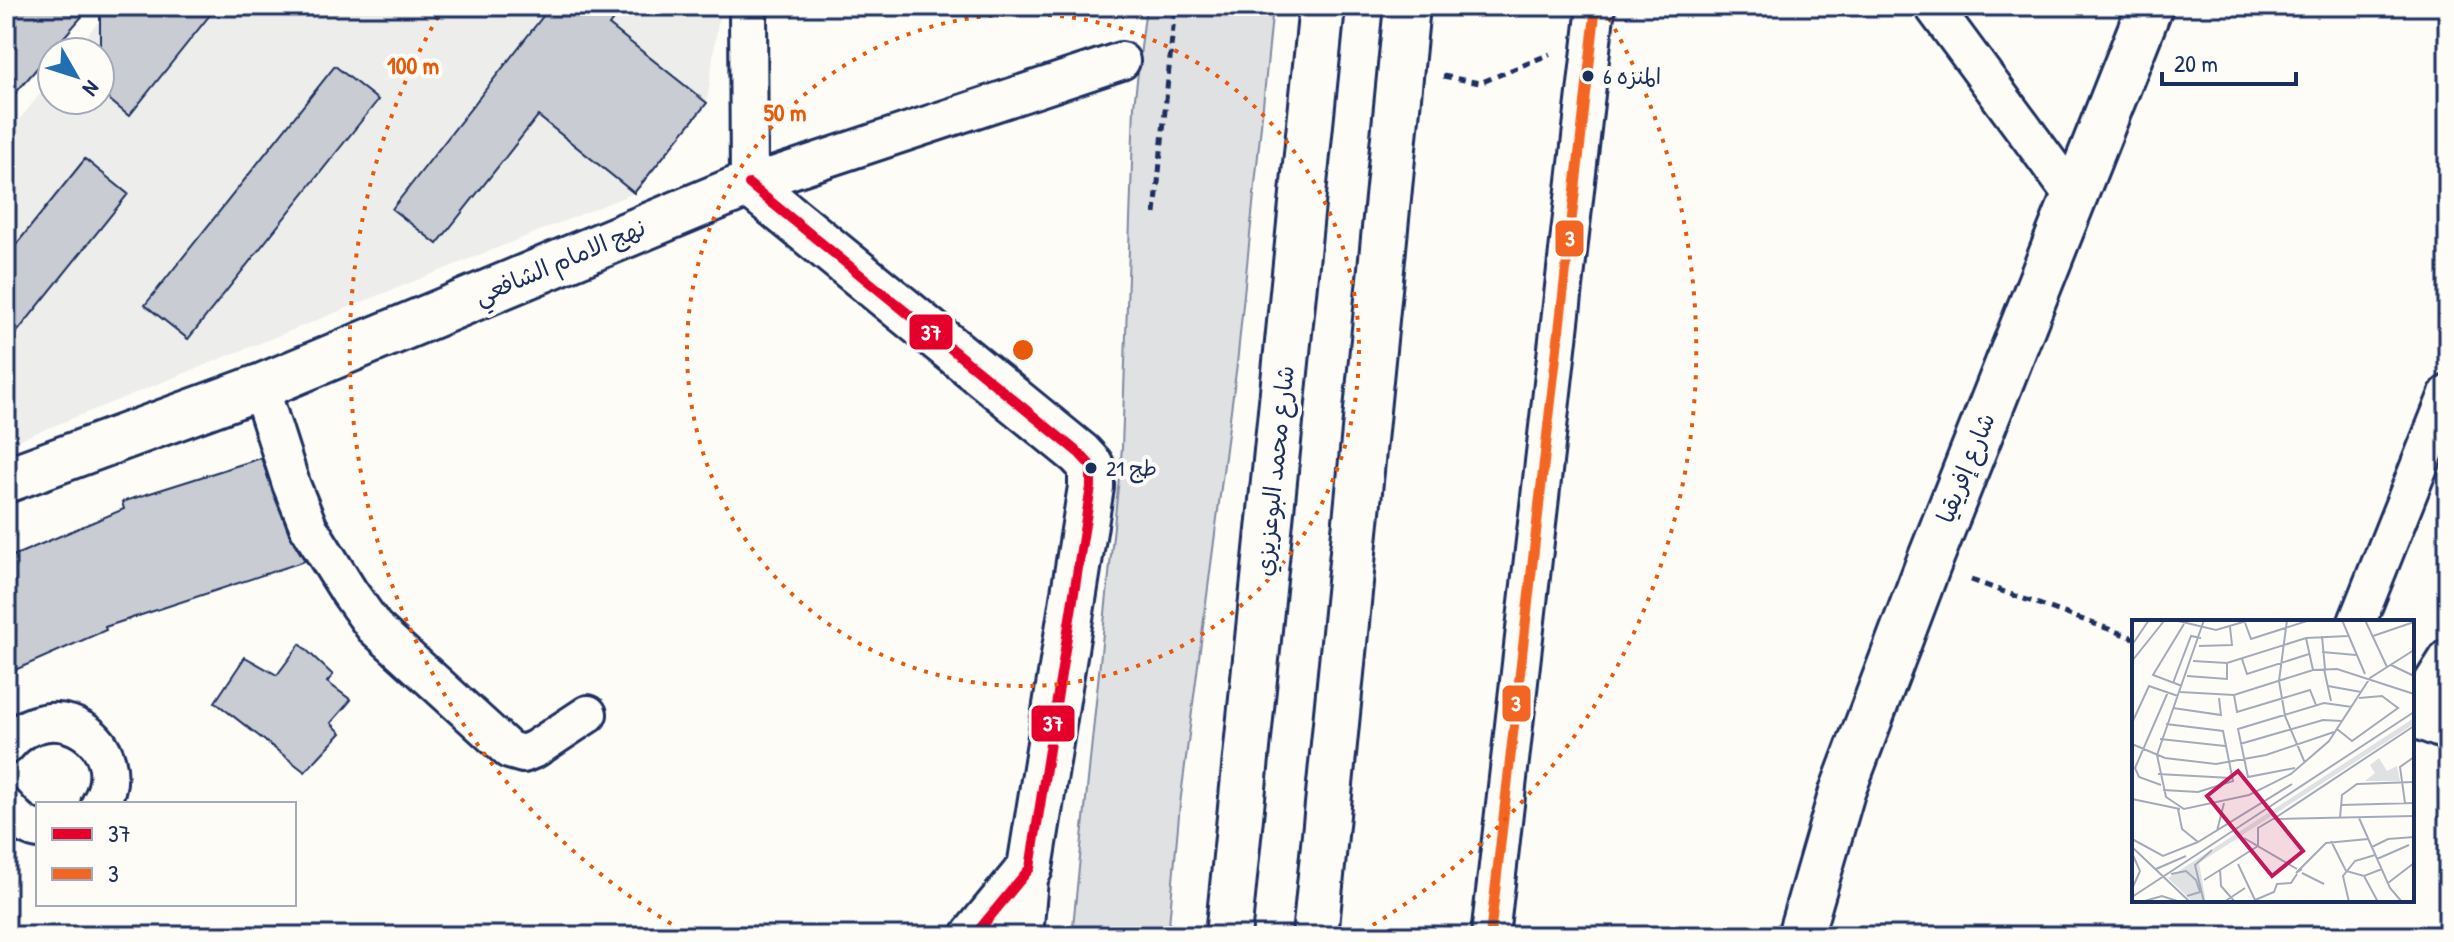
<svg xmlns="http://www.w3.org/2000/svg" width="2454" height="942" viewBox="0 0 2454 942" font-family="'Patrick Hand','Playpen Sans Arabic',sans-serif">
<rect width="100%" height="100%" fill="#fdfcf7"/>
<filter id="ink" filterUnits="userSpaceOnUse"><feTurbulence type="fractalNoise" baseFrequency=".0125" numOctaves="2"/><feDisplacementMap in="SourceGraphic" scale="16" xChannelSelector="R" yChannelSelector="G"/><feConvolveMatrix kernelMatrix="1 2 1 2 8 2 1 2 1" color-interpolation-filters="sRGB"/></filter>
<g filter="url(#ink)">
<!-- built -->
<path fill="#edeeec" d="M111,6h609l-13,97 -73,90 -628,252v-309l46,-57v21h48v-48h-26z"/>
<!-- green -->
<path fill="#e0e1e3" stroke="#7e88a0" stroke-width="2" d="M1146,6h127l-36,358 -57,440 -12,132h-96l50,-488 12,-342z"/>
<!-- building -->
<g fill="#c9ccd3" stroke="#1b2f5e" stroke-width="2">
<path d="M6,6h85l-85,98z"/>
<path d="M100,6h117l-88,110 -29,-24z"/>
<path d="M551,6h73l-15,19 98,78 -73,90 -96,-77 -101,128 -45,-35z"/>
<path d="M335,66l43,34 -190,239 -43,-34z"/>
<path d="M85,159l43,35 -122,152v-89z"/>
<path d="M261,458l29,78 15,25 -200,66 1,3 -100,44v-115l118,-50 -2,-7z"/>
<path d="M300,644l33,31 -6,7 24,18 -20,23 10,10 -36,39 -90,-70 30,-45 32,18z"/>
</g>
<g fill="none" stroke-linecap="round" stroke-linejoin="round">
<defs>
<g id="minor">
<path d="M748,6l1,178 372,-123"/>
<path d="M1933,6l141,191"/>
<path d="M260,387l31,97 18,44 40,64 25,35 135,123 14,4 12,-5 53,-35"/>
<path d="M2357,622l91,-228"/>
<path d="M2412,715l36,-57"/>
<path d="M2412,718l36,14"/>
<path d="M6,746c46,-57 129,-3 94,58"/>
<path d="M6,807c9,11 18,20 32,23"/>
<path d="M1024,936l6,-68"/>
<path d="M1490,936l106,-930"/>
</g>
<g id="tertiary">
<path d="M6,480l254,-93 489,-203 331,270 11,12v21l-61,381 -56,68"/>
<path d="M1800,936l42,-144 86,-227 222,-559"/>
</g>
<g id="motorway">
<path d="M1228,936l94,-930"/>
<path d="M1315,936l92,-930"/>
</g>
</defs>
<!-- minor casing -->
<use href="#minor" stroke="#1b2f5e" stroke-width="42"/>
<!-- tertiary casing -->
<use href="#tertiary" stroke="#1b2f5e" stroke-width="50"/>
<!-- motorway casing -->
<use href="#motorway" stroke="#1b2f5e" stroke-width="50"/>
<!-- path -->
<g stroke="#1b2f5e" stroke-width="5" stroke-dasharray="8 6" stroke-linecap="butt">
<path d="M1443,76l37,7 70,-29"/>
<path d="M1155,214l20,-208"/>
<path d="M1971,580l163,58"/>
</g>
<!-- minor -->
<use href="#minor" stroke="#fdfcf7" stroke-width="36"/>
<!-- tertiary -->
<use href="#tertiary" stroke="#fdfcf7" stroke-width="44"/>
<!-- motorway -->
<use href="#motorway" stroke="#fdfcf7" stroke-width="44"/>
<defs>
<path id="bus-1" d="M749,184l331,270 11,12v21l-61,381 -56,68"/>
<path id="bus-2" d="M1490,936l106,-930"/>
</defs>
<!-- bus-1 casing -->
<use href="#bus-1" stroke="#fdfcf7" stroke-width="16"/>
<!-- bus-2 casing -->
<use href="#bus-2" stroke="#fdfcf7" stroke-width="16"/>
<!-- bus-1 -->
<use href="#bus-1" stroke="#e4002b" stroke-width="10"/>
<!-- bus-2 -->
<use href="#bus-2" stroke="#f26522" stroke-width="10"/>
</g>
</g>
<!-- distance rings -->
<g fill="none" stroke="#e8590c" stroke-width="4" stroke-dasharray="4 8">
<circle cx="1023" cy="350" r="336"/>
<path d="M692 936A673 673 0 0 1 443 8M1603 8A673 673 0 0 1 1354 936"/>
</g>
<!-- markers -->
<g fill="#1b2f5e" stroke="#fdfcf7" stroke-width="3">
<circle cx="1588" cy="76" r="7"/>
<circle cx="1091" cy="468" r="7"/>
</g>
<g text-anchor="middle" stroke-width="8" stroke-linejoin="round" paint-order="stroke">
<!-- bus labels -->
<g font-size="22" fill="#1b2f5e" stroke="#fdfcf7" text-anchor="start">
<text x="1603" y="84">المنزه 6</text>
<text x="1106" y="476">طج 21</text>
</g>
<!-- street labels -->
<g font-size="24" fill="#1b2f5e" stroke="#fdfcf7">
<text transform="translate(560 262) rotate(-23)" y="8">نهج الامام الشافعي</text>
<text transform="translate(1966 468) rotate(-68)" y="8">شارع إفريقيا</text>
<text transform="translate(1275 471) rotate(-84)" y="8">شارع محمد البوعزيزي</text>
</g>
</g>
<!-- overview -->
<g transform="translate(2132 620)">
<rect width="282" height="282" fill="#fdfcf7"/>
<path d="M282,98v6l-215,139 7,39h-13l-25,-24zM247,138l8,13 10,-5 3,15h-35l10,-8 -5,-8z" fill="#e0e1e3"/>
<path fill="none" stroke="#a3aaba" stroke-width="2" d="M42,0l42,10 34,-10M72,0l-47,135 9,42 18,12 65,-14 42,-21 38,-33 41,-63 44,-28M112,0l7,19 59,-19M155,0l-8,61 6,35 20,47M210,0l23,54M233,0l22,47M190,16l3,33M241,16l41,-14M174,18l7,32M0,25l17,-25M67,26l33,-1 -2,-18M190,32l34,3M110,39l5,15 62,-20M0,41l32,-40M61,41l34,2 79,-25 42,-2M259,45l23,11M192,49l7,32M55,56l40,3v-15M41,63l18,-47 10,2M50,66l-29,-11 31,-51M196,66l33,6M48,72l54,3 79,-25 24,-1 77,25M102,75l3,17 73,-22 6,15M41,88l48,7 -2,-17M0,103l17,-37 29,10M205,109l15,12 46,-33 -16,-12 -23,2M28,119l65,7M0,124l33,14 51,6 50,-9 68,-23M108,124l83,-24 19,1M163,148l-47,9 -10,-48 86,-26 28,4M26,154l73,4M29,165l-22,-8 -4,-9 33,-76M31,170l35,2 35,-11 -10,-50 -57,-7M0,179l48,10M273,183l-5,-36 14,-10M209,185l73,-2M46,189l4,20 16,13 94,-58M143,198l139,-92M208,198l2,-23 15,-11 57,-2M227,198l31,70 12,14M85,211l7,-28M112,218l53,31M0,219l31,17 35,-14M199,221l15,30 18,5 18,-7M126,226v-18l15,-9 141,-3M0,227l58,55M240,227l16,-8 26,-2M0,233l8,18 -8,18M245,239l32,-14M106,244l17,36M24,249l30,-13M88,249l1,17 14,16M170,249l-6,4 30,-30 42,-4M170,253l22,11M39,254l15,-3 10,9 4,12 -13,4M232,256l14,26M72,260l54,-34M256,263l26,-20M0,277l282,-185M123,280l19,-8 3,-8 14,-1 6,-9M9,282l21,-6 18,6M72,282l-9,-37 17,-15M92,282l21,-14M217,282l-6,-26 12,-15 20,-6"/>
<path fill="#c2185b" fill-opacity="0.15" stroke="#c2185b" stroke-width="4" d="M106,151l65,80 -31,25 -65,-80z"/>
<rect width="282" height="282" fill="none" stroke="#1b2f5e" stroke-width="4"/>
</g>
<circle cx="1023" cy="350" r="12" fill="#e8590c" stroke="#fdfcf7" stroke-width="4"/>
<g font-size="24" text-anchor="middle" font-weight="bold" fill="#e8590c" stroke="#fdfcf7" stroke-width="8" stroke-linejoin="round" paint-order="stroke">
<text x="413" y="74">100 m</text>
<text x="785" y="121">50 m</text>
</g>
<g stroke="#fdfcf7" stroke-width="3">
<rect x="1554" y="219" width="31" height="39" rx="8" fill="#f26522"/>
<rect x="908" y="313" width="46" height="38" rx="8" fill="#e4002b"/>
<rect x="1501" y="684" width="31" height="39" rx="8" fill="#f26522"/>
<rect x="1030" y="704" width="46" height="39" rx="8" fill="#e4002b"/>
</g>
<g font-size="22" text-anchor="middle" font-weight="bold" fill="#fff">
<text x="1570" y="246">3</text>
<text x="931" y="340">37</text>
<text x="1516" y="711">3</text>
<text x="1053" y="731">37</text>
</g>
<!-- margin -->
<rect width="2454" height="942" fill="none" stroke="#fdfcf7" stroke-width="32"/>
<rect x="16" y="16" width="2422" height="910" fill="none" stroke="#1b2f5e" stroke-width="3" filter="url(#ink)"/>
<!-- legend -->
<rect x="36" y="802" width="260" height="104" fill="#fdfcf7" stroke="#a3aaba" stroke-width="2"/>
<rect x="52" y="828" width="40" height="12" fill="#e4002b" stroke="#a3aaba" stroke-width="2"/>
<text x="108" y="842" font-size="24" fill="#1b2f5e">37</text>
<rect x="52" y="868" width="40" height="12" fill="#f26522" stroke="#a3aaba" stroke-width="2"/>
<text x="108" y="882" font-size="24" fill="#1b2f5e">3</text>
<!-- north arrow -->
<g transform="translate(76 76) rotate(129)"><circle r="38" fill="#fdfcf7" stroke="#a3aaba" stroke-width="2"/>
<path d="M0-6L14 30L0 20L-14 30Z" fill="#1f6fb2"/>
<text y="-12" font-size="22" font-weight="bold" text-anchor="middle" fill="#1b2f5e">N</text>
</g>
<!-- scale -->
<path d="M2162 72v12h134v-12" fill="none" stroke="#1b2f5e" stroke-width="4"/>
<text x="2174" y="72" font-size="24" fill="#1b2f5e" stroke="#fdfcf7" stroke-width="6" paint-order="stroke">20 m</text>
</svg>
